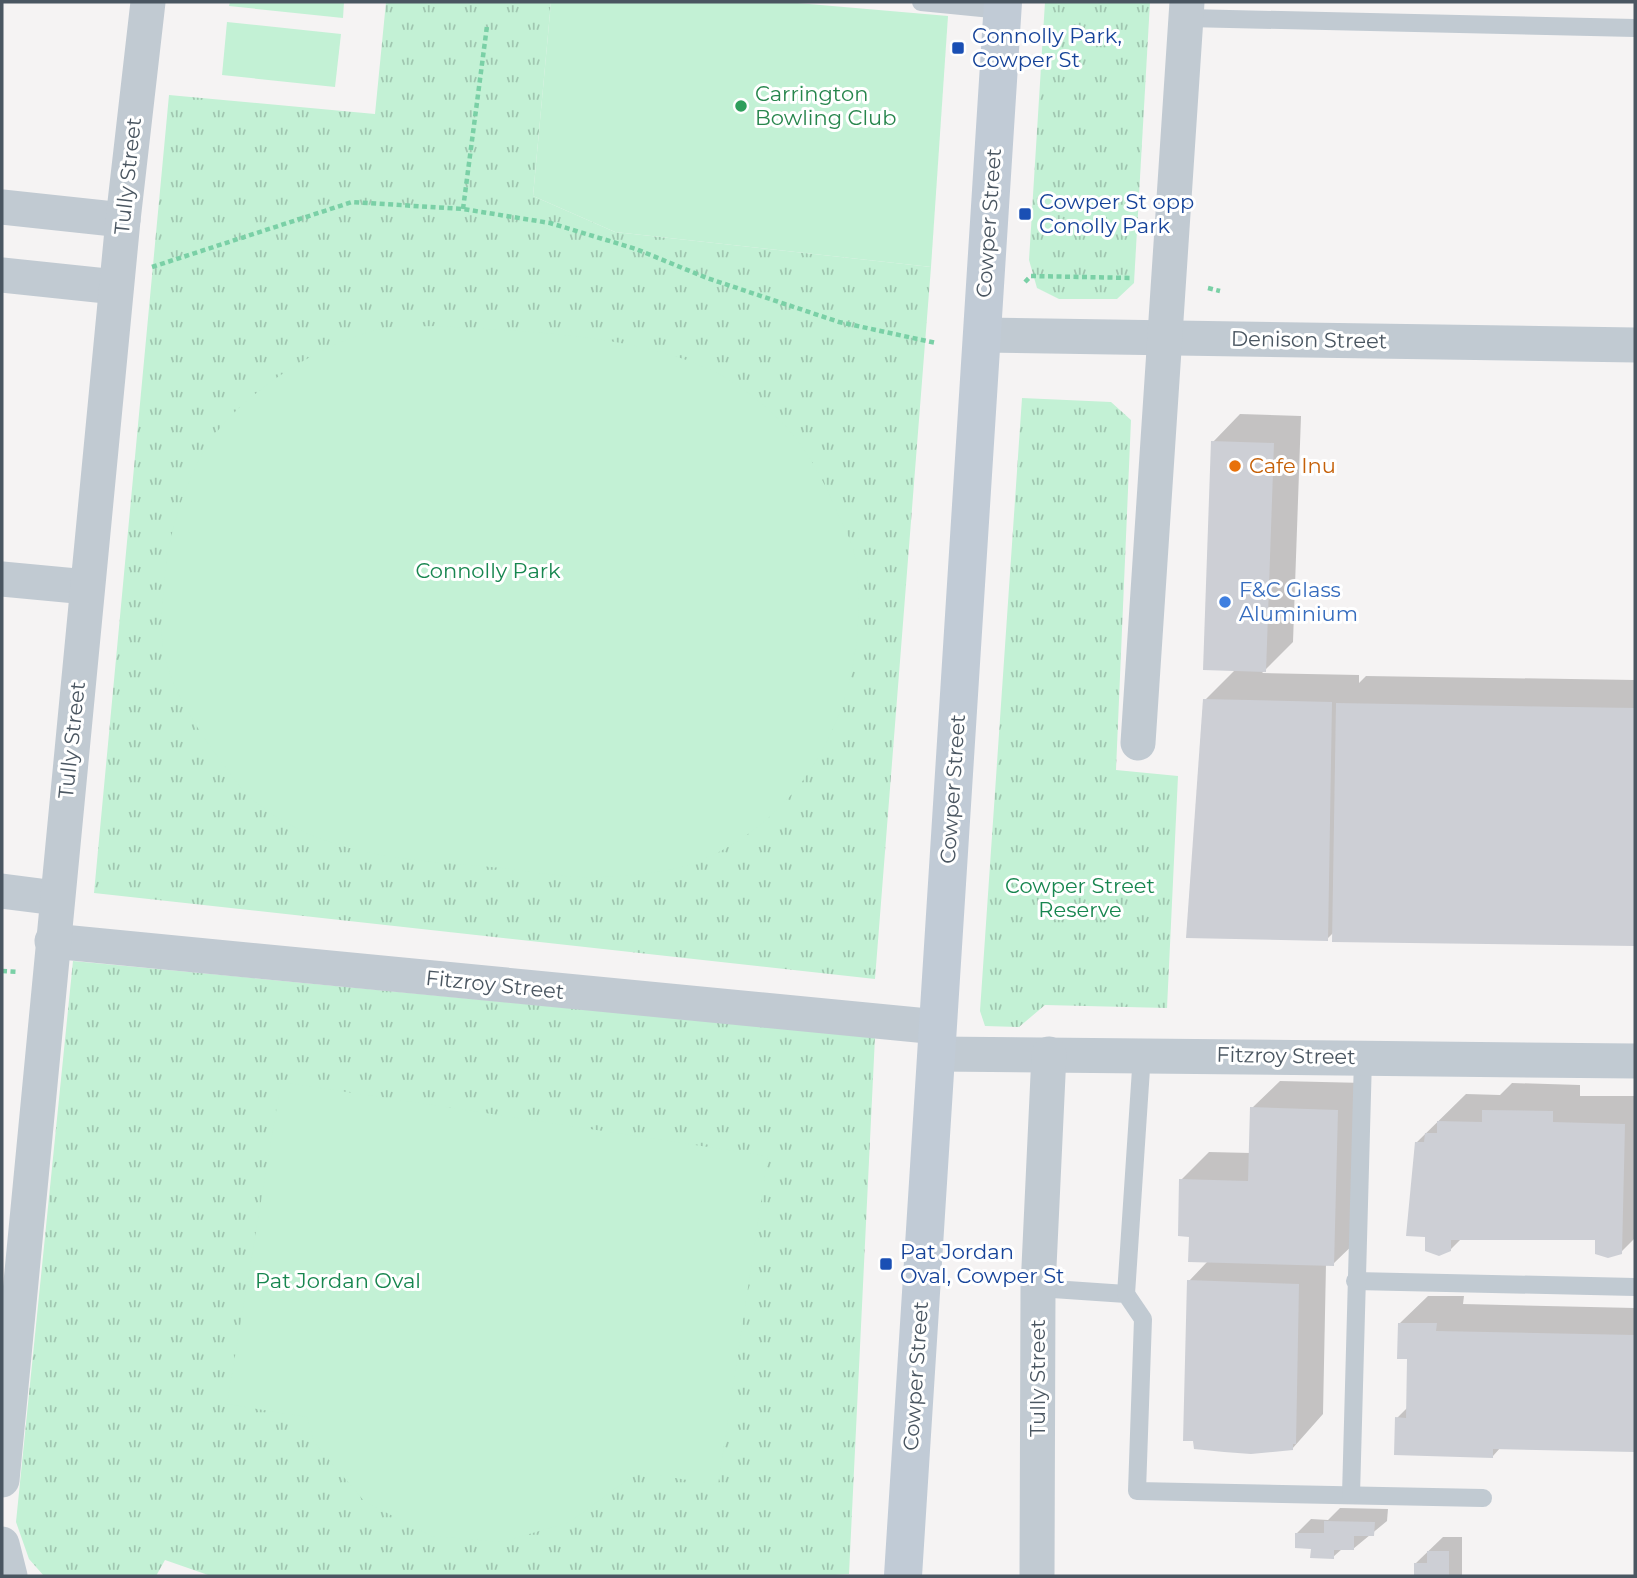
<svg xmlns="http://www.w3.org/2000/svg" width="1637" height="1578" viewBox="0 0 1637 1578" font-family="Montserrat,sans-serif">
<defs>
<pattern id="park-tufts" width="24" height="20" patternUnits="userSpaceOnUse" patternTransform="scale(1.75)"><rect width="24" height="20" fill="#c3f1d5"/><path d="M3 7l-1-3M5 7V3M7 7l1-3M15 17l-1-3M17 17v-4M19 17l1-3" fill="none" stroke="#a0c6b0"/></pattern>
</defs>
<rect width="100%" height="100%" fill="#f5f3f3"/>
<!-- park -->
<g fill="url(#park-tufts)">
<path d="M386,2h165l-18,194 82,36 316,35 -56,712 -781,-86 75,-798 206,19z"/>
<path d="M1045,2h105l-16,281 -17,16h-58l-22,-11 -8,-28z"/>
<path d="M1022,398l89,4 20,18 -15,350 62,6 -11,232 -122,-3 -26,22 -34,-1 -5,-15z"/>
<path d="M73,961l802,76 -26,537 -29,2h-609l-46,-16 -9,16h-112l-15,-17 -13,-37z"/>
</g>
<!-- pitch -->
<g fill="#c3f1d5">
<path d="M230,2h114l-1,16 -114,-12z"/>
<path d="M551,2h235l162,14 -17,251 -316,-35 -82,-36z"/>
<path d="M227,22l114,12 -6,53 -113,-12z"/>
<path d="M436,326c91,6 230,8 304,61 51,36 73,69 97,125 5,12 13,25 16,37 6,23 6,48 5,71 -3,98 -56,193 -147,236 -33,16 -72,19 -108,21 -33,2 -68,-5 -101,-9 -87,-8 -178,-9 -249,-68 -15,-12 -26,-32 -38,-47 -20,-28 -43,-64 -51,-99 -4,-21 -2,-49 0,-70 4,-47 17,-93 41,-135 31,-53 120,-110 181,-121 16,-3 34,-1 50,-2z"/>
<path d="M281,1082l487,74 -50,329 -86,-14 -5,9 -57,42 -68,20 -71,-6 -67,-35 -50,-59 -7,-25 -80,-13z"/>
</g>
<!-- shadow -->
<g fill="#0003">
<path d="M1240,414l61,2 -8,226 -31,31 97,2v8l7,-7 269,4v265l-301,-5v-8l-7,7 -122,-239 31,-31 -23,-227z"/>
<path d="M1280,1081l85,2 -4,154 -28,27h-7l-3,150 -31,35 -103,-168 19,-20 -17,-26 -10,-55 28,-28 42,1 1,-45z"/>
<path d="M1512,1083l68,2v11h55v142l-14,14 -24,-13 -135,-1 -12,12 -34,-107 50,-49 34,1z"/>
<path d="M1428,1296h36l-1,8 172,4v142l-134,-3 -8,9 -96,-38 11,-11 1,-50 -9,-34z"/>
<path d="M1340,1508l48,1 -1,12 -34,28h-11l-9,8 -21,-10 -15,-14 14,-14 17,1z"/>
<path d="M1443,1537h19v39h-46v-13z"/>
</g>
<!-- building -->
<g fill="#cdcfd5">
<path d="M1211,441l63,2 -8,229 -63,-2z"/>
<path d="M1203,699l129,3 -4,239 -142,-3z"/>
<path d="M1336,703l299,5v238l-303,-4z"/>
<path d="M1250,1107l88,3 -4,156 -146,-4 1,-25 -11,-1 1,-57 69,2z"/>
<path d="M1482,1110l71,1v11l72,2 -3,130 -14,4 -13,-4v-14h-144v11l-12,5 -14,-5v-14l-19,-1 9,-94h9l1,-9h12v-12l45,1z"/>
<path d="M1187,1280l112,4 -3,160h-3v6l-42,4 -27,-2 -30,-3 -1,-8h-10z"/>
<path d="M1398,1323h39l-1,8 199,4v117l-142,-3v9l-99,-3 1,-38 11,1 1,-59h-10z"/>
<path d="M1324,1521l51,1 -1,14h-20v14h-20v9l-24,-1 1,-9 -16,-1v-15h29z"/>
<path d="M1427,1551h22v25h-35v-13h13z"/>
</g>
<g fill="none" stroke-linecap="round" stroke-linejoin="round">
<!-- path -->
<g stroke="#7ad0a6" stroke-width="4.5" stroke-dasharray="5 3.5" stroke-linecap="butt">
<path d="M463,209l24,-183"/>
<path d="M152,267l200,-65 111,7 87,14 86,26 71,29 132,44 97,21"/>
<path d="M1025,282l6,-6 101,2"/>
<path d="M1208,288l12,3"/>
<path d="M2,971l16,1"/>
</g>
<!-- service -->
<g stroke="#c1cad2" stroke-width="18">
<path d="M921,2l81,8"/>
<path d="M1187,18l448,10"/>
<path d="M1355,1281l280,6"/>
<path d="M1038,1288l88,6 17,25 -6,172 346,7"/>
<path d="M1126,1294l16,-240"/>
<path d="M1351,1495l12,-437"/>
</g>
<!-- minor -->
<g stroke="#c1cad2" stroke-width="35">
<path d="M2,207l121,13"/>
<path d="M2,275l114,12"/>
<path d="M982,335l653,10"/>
<path d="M2,579l85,8"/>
<path d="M1138,743l49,-741"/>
<path d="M2,891l54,7"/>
<path d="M52,941l886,86"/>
<path d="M936,1054l699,7"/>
<path d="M2,1480l121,-1260 25,-218"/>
<path d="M2,1544l8,32"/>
<path d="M1037,1576l1,-288 11,-234"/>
</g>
<!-- secondary -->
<path stroke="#c1cbd6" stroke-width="38" d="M903,1576l100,-1574"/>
</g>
<!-- markers -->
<g fill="#1a4fb4" stroke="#fff" stroke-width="2.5">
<rect x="951" y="41" width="14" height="14" rx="3.5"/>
<rect x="1018" y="207" width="14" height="14" rx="3.5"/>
<rect x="879" y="1257" width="14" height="14" rx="3.5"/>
</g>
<circle fill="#2e9e5b" stroke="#fff" stroke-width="2.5" cx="741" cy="106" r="7"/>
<circle fill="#e8710a" stroke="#fff" stroke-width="2.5" cx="1235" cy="466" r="7"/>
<circle fill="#3f7fe0" stroke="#fff" stroke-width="2.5" cx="1225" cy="602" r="7"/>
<g text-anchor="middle" stroke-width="6" stroke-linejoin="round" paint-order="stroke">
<!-- transit labels -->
<g font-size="21" fill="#164399" stroke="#fff" text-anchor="start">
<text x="972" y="43">Connolly Park,<tspan x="972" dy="24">Cowper St</tspan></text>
<text x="1039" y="209">Cowper St opp<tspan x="1039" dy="24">Conolly Park</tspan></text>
<text x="900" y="1259">Pat Jordan<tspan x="900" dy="24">Oval, Cowper St</tspan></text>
</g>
<!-- leisure labels -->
<g font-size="21" fill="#27864d" stroke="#fff" text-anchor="start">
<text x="755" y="101">Carrington<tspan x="755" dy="24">Bowling Club</tspan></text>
</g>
<!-- street labels -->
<g font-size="21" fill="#4a5661" stroke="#fff">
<text transform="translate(128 176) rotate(-84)" y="7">Tully Street</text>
<text transform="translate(989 223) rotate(-86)" y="7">Cowper Street</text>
<text transform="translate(1309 340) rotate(1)" y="7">Denison Street</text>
<text transform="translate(72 740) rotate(-84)" y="7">Tully Street</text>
<text transform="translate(953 789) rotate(-86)" y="7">Cowper Street</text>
<text transform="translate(495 985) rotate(6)" y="7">Fitzroy Street</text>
<text transform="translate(1286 1056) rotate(1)" y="7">Fitzroy Street</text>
<text transform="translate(916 1376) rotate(-86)" y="7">Cowper Street</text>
<text transform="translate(1038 1378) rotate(-90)" y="7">Tully Street</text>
</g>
<!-- food labels -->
<g font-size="21" fill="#c56008" stroke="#fff" text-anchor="start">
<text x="1249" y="473">Cafe Inu</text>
</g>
<!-- park labels -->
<g font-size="21" fill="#17864f" stroke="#fff">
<text x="488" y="578">Connolly Park</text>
<text x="1080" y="893">Cowper Street<tspan x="1080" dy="24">Reserve</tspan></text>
<text x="338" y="1288">Pat Jordan Oval</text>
</g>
<!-- shop labels -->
<g font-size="21" fill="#366cbe" stroke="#fff" text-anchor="start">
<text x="1239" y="597">F&amp;C Glass<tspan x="1239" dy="24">Aluminium</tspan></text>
</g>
</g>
<!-- border -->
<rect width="1637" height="1578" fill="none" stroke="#4a5661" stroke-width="7"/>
</svg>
